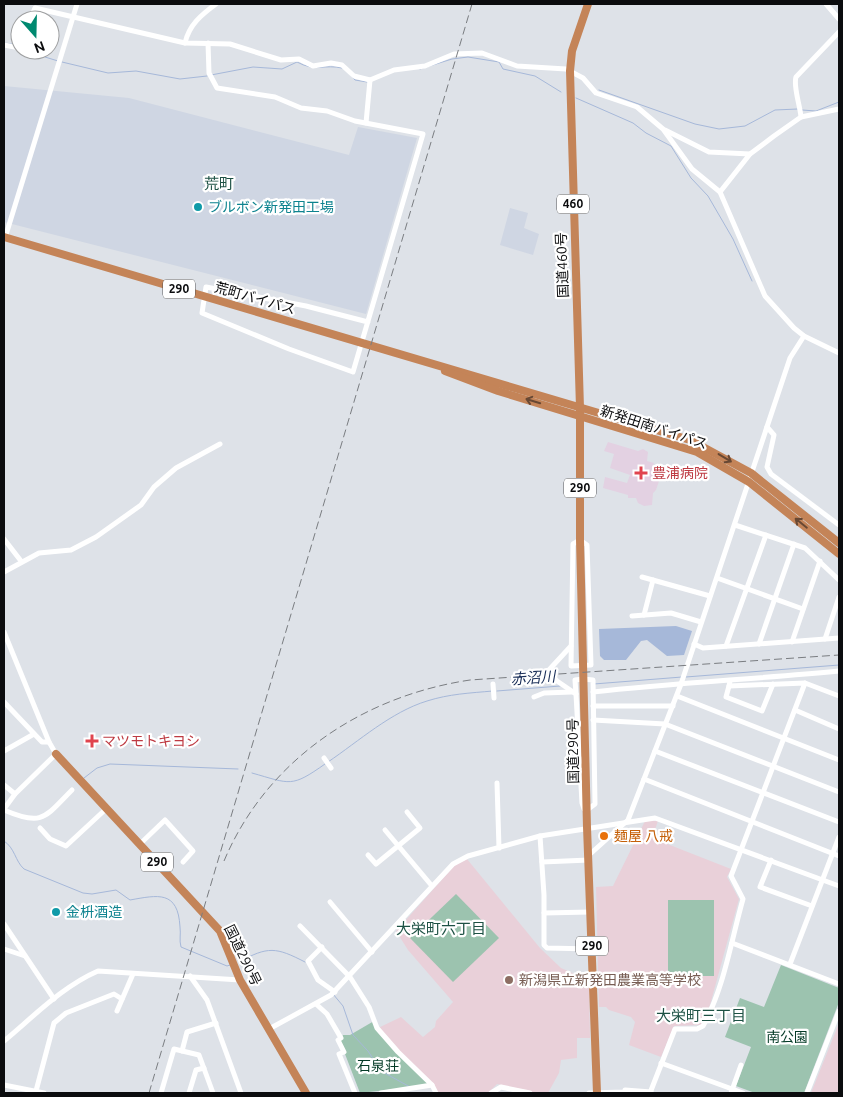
<svg xmlns="http://www.w3.org/2000/svg" width="843" height="1097" viewBox="0 0 843 1097" font-family="Ubuntu,'Noto Sans JP',sans-serif">
<rect width="100%" height="100%" fill="#dee2e8"/>
<!-- built -->
<g fill="#cfd6e3">
<path d="M4,86l125,12 220,57 9,-28 59,11 -51,176 -362,-92z"/>
<path d="M510,208l18,5 -4,15 15,6 -6,21 -33,-10z"/>
</g>
<!-- education -->
<g fill="#e9d0d9">
<path d="M645,821h13l-6,17 79,31 -4,8 12,22 -29,106 -9,20 -27,1 -13,31 -32,-12 6,-23 -4,-5 -22,-7 -3,-3h-7l-3,-120 17,-1z"/>
<path d="M467,859l73,89 21,20 16,7 12,10 1,53h-13v20l-16,2 -2,13 -11,20h-13l-38,-9 -9,9h-50l-60,-65 23,-11 22,20 12,-10 1,-6 17,-19 -45,-52 -12,-19 59,-66z"/>
<path d="M839,1023v70h-28z"/>
</g>
<!-- medical -->
<path fill="#e3d1e2" d="M608,442l30,9 5,-2 5,3 -1,9 7,2 -2,5 7,13 -3,9 -3,3 -1,12 -8,1 -6,-3 -2,-5h-8v-3l-25,-7 2,-11 22,6 3,-8 -20,-7 4,-14 -10,-3z"/>
<!-- green -->
<g fill="#9cc3af">
<path d="M456,894l43,44 -46,44 -43,-44z"/>
<rect x="668" y="900" width="46" height="76"/>
<path d="M781,965l58,23v14l-35,91h-49l-19,-7 15,-39 -26,-10 15,-39 24,9z"/>
<path d="M374,1021l2,6 55,58 -71,8 -20,-52 3,-6h7z"/>
</g>
<!-- water -->
<path fill="#a6b8d9" d="M676,626l16,5 -8,24 -17,1 -20,-16 -6,1 -15,19h-22l-4,-4 -1,-27z"/>
<g fill="none" stroke-linecap="round" stroke-linejoin="round">
<!-- stream -->
<g stroke="#a6b8d9" stroke-width="1">
<path d="M4,43l16,2"/>
<path d="M37,50l8,7 13,4"/>
<path d="M62,62l46,11 28,-2 44,8 27,-3"/>
<path d="M420,69l32,-10 16,-2 31,5 4,7 32,7 26,16"/>
<path d="M349,74l6,6 12,2"/>
<path d="M211,75l42,-8 29,2 15,-7c18,10 28,2 45,6"/>
<path d="M599,90l96,34 24,5 26,-3 30,-16 23,-1"/>
<path d="M576,98l57,25 13,10 25,13 20,32 17,18 25,43 19,42"/>
<path d="M802,110l14,1 23,-9"/>
<path d="M686,677l153,-12"/>
<path d="M594,684l88,-7"/>
<path d="M497,691l63,-5"/>
<path d="M328,762c31,-21 63,-50 99,-61 22,-7 43,-8 66,-10"/>
<path d="M252,773c39,11 39,15 73,-9"/>
<path d="M84,778l13,-10 13,-4 128,5"/>
<path d="M4,841c11,7 11,20 20,28l59,24 9,1 24,-4 14,10c28,-5 48,-10 50,27 1,7 -1,13 1,20l46,19 3,-1"/>
<path d="M239,962c29,-16 37,-15 66,0"/>
<path d="M333,994l10,12 10,29 15,16 13,20 29,16"/>
</g>
<!-- minor -->
<g stroke="#fff" stroke-width="5">
<path d="M826,4l13,15"/>
<path d="M30,20l5,-12 150,35 45,1 51,16 18,-1 14,7 18,-3 11,2 12,11 16,4 24,-10 31,-4 29,-12 28,-1 35,13 49,3 17,9 13,15 41,14 26,22 29,40 28,23 45,104 29,32 10,8 35,17"/>
<path d="M185,43c4,-18 16,-28 31,-39"/>
<path d="M208,43l1,30 8,15 58,9 26,11 26,3 28,10 68,13 -70,238 -64,-23 -87,-36 4,-26 100,19 62,16"/>
<path d="M4,45l16,3"/>
<path d="M801,117c-1,-12 -8,-31 -5,-40l43,-45"/>
<path d="M366,123l4,-43"/>
<path d="M665,130l44,22 41,2"/>
<path d="M720,192l30,-38 24,-18 27,-19 38,-8"/>
<path d="M5,238l72,-234"/>
<path d="M767,427l7,8 -7,32 4,7 68,51"/>
<path d="M735,525l70,23 34,32"/>
<path d="M4,539l17,22"/>
<path d="M580,540l7,5 4,120 -20,1 2,-122z"/>
<path d="M4,572l35,-19 32,-3 25,-13 45,-32 13,-18 22,-19 44,-24"/>
<path d="M642,577l68,19"/>
<path d="M717,578l86,31"/>
<path d="M644,615l9,-35"/>
<path d="M632,616l39,-3 30,9"/>
<path d="M4,632l45,110 7,12 -41,40 -11,15"/>
<path d="M825,639l14,-42"/>
<path d="M792,642l28,-81"/>
<path d="M694,644l9,4 136,-10"/>
<path d="M759,644l35,-100"/>
<path d="M571,646l-23,25 9,10 19,13"/>
<path d="M726,646l40,-111"/>
<path d="M583,679l10,1 2,124 -8,6 -3,-1 -2,-6 -6,-109 -1,-14z"/>
<path d="M730,681l-1,5 76,-3 34,13"/>
<path d="M493,684l1,14"/>
<path d="M729,686l-3,11 36,14 11,-27"/>
<path d="M593,692c82,-9 164,-13 246,-21"/>
<path d="M677,696l162,64"/>
<path d="M534,697l10,-4 28,-1"/>
<path d="M4,702l38,40h7"/>
<path d="M593,706h80"/>
<path d="M795,710l44,19"/>
<path d="M593,720l72,4 174,68"/>
<path d="M4,751l30,-17"/>
<path d="M655,751l184,71"/>
<path d="M324,758l7,10"/>
<path d="M644,779l195,77"/>
<path d="M497,783l2,65"/>
<path d="M4,785l11,9"/>
<path d="M4,810c39,17 41,7 68,-20"/>
<path d="M40,828l10,11 16,7 41,-38"/>
<path d="M385,830l47,56"/>
<path d="M540,836l4,59v50l3,3 45,1"/>
<path d="M140,844l25,-24 28,31 -10,11"/>
<path d="M368,855l8,9 44,-36 -13,-16"/>
<path d="M589,855l39,-35 53,-136 109,-326 14,-22"/>
<path d="M771,860l-11,27 52,19"/>
<path d="M542,862l47,-2"/>
<path d="M330,902l42,50"/>
<path d="M544,913l46,-1"/>
<path d="M4,924l50,75"/>
<path d="M300,926l50,51 19,30 8,21 21,24 34,33 4,8"/>
<path d="M732,943l107,41"/>
<path d="M322,947l-14,14 10,19 17,12"/>
<path d="M4,949l21,7"/>
<path d="M790,964l49,-127"/>
<path d="M190,976l17,24 34,93"/>
<path d="M316,1004l11,10 14,24 -3,2 6,12 -5,2 16,39"/>
<path d="M117,1011l16,-37"/>
<path d="M269,1029l62,-34 122,-131 15,-8 72,-20 115,-18 184,68"/>
<path d="M4,1041c29,-24 59,-55 94,-70l142,9"/>
<path d="M182,1051l5,-19 29,-9"/>
<path d="M661,1063l82,30"/>
<path d="M4,1085l40,8"/>
<path d="M36,1091l18,-68 12,-10 48,-19 8,5"/>
<path d="M161,1093l13,-44 25,6 14,38"/>
<path d="M189,1093l7,-23 8,-2"/>
<path d="M381,1093l51,-8"/>
<path d="M491,1093l10,-6 29,6"/>
<path d="M589,1093l36,-1v-2l26,2"/>
<path d="M650,1093l25,-64h22l6,-3c21,-38 28,-85 40,-127l-12,-23 74,-193"/>
<path d="M731,1093l10,-28"/>
<path d="M807,1093l32,-82"/>
</g>
<!-- highway -->
<g stroke="#c48458" stroke-width="8">
<path d="M588,4l-16,47 -2,20 10,337v132l7,287 10,266"/>
<path d="M4,237l686,203 61,33 88,70"/>
<path d="M445,371l53,20 199,61 52,30 90,72"/>
<path d="M56,754l164,177 20,49 66,113"/>
</g>
<!-- rail -->
<g stroke="#7a7d81" stroke-width="1" stroke-dasharray="8 4" stroke-linecap="butt">
<path d="M224,861c43,-102 139,-165 246,-181l369,-25"/>
<path d="M149,1093l323,-1089"/>
</g>
</g>
<!-- one-way arrows -->
<defs><path id="oneway-shaft" d="M-6 0H5M1.5-3L5.5 0L1.5 3" fill="none" stroke-width="1.6" stroke-linecap="round" stroke-linejoin="round" transform="scale(1.25)"/></defs>
<g stroke="#684833">
<use href="#oneway-shaft" transform="translate(533 401) rotate(-163)"/>
<use href="#oneway-shaft" transform="translate(725 458) rotate(31)"/>
<use href="#oneway-shaft" transform="translate(801 523) rotate(-141)"/>
</g>
<!-- markers -->
<g fill="#0f9aa8" stroke="#fff" stroke-width="2">
<circle cx="198" cy="207" r="5"/>
<circle cx="56" cy="912" r="5"/>
</g>
<g fill="#e0444e" stroke="#fff" stroke-width="2">
<path d="M638.5 465.5h5v5h5v5h-5v5h-5v-5h-5v-5h5z"/>
<path d="M89.5 733.5h5v5h5v5h-5v5h-5v-5h-5v-5h5z"/>
</g>
<circle fill="#e8710a" stroke="#fff" stroke-width="2" cx="604" cy="836" r="5"/>
<circle fill="#8d6e63" stroke="#fff" stroke-width="2" cx="509" cy="980" r="5"/>
<g text-anchor="middle" stroke-width="4.5" stroke-linejoin="round" paint-order="stroke">
<!-- shield labels -->
<g fill="#fff" stroke="#545556" stroke-width="1">
<rect x="557" y="194.5" width="32" height="19" rx="4"/>
<rect x="163" y="279.5" width="32" height="19" rx="4"/>
<rect x="564" y="478.5" width="32" height="19" rx="4"/>
<rect x="141" y="852.5" width="32" height="19" rx="4"/>
<rect x="576" y="936.5" width="32" height="19" rx="4"/>
</g>
<g font-size="12" font-weight="bold" fill="#0b0c0e">
<text x="573" y="208">460</text>
<text x="179" y="293">290</text>
<text x="580" y="492">290</text>
<text x="157" y="866">290</text>
<text x="592" y="950">290</text>
</g>
<!-- culture labels -->
<g font-size="14" fill="#0d838f" stroke="#fff" text-anchor="start">
<text x="208" y="212">ブルボン新発田工場</text>
<text x="66" y="917">金枡酒造</text>
</g>
<!-- street labels -->
<g font-size="14" fill="#0b0c0e" stroke="#fff">
<text transform="translate(562 265) rotate(-92)" y="5">国道460号</text>
<text transform="translate(255 298) rotate(16)" y="5">荒町バイパス</text>
<text transform="translate(654 427) rotate(18)" y="5">新発田南バイパス</text>
<text transform="translate(573 751) rotate(-91)" y="5">国道290号</text>
<text transform="translate(243 955) rotate(64)" y="5">国道290号</text>
</g>
<!-- health labels -->
<g font-size="14" fill="#be3a42" stroke="#fff" text-anchor="start">
<text x="652" y="478">豊浦病院</text>
<text x="102" y="746">マツモトキヨシ</text>
</g>
<!-- food labels -->
<g font-size="14" fill="#c56008" stroke="#fff" text-anchor="start">
<text x="614" y="841">麺屋 八戒</text>
</g>
<!-- education labels -->
<g font-size="14" fill="#785e54" stroke="#fff" text-anchor="start">
<text x="519" y="985">新潟県立新発田農業高等学校</text>
</g>
<!-- park labels -->
<g font-size="14" fill="#053b27" stroke="#fff">
<text x="787" y="1042">南公園</text>
<text x="378" y="1071">石泉荘</text>
</g>
<!-- neighbourhood labels -->
<g font-size="15" fill="#1d5144" stroke="#fff">
<text x="219" y="189">荒町</text>
<text x="441" y="934">大栄町六丁目</text>
<text x="701" y="1021">大栄町三丁目</text>
</g>
<!-- water labels -->
<g font-size="15" font-style="italic" fill="#182d57" stroke="#fff">
<text transform="translate(533 678) rotate(-4)" y="5">赤沼川</text>
</g>
</g>
<!-- border -->
<rect width="843" height="1097" fill="none" stroke="#0b0c0e" stroke-width="10"/>
<!-- north arrow -->
<g transform="translate(35 35) rotate(160)"><circle r="24" fill="#ffffff" stroke="#9d9e9f"/>
<path d="M0-4L9 19L0 12L-9 19Z" fill="#008970"/>
<text y="-8" font-size="14" font-weight="bold" text-anchor="middle" fill="#0b0c0e">N</text>
</g>
</svg>
